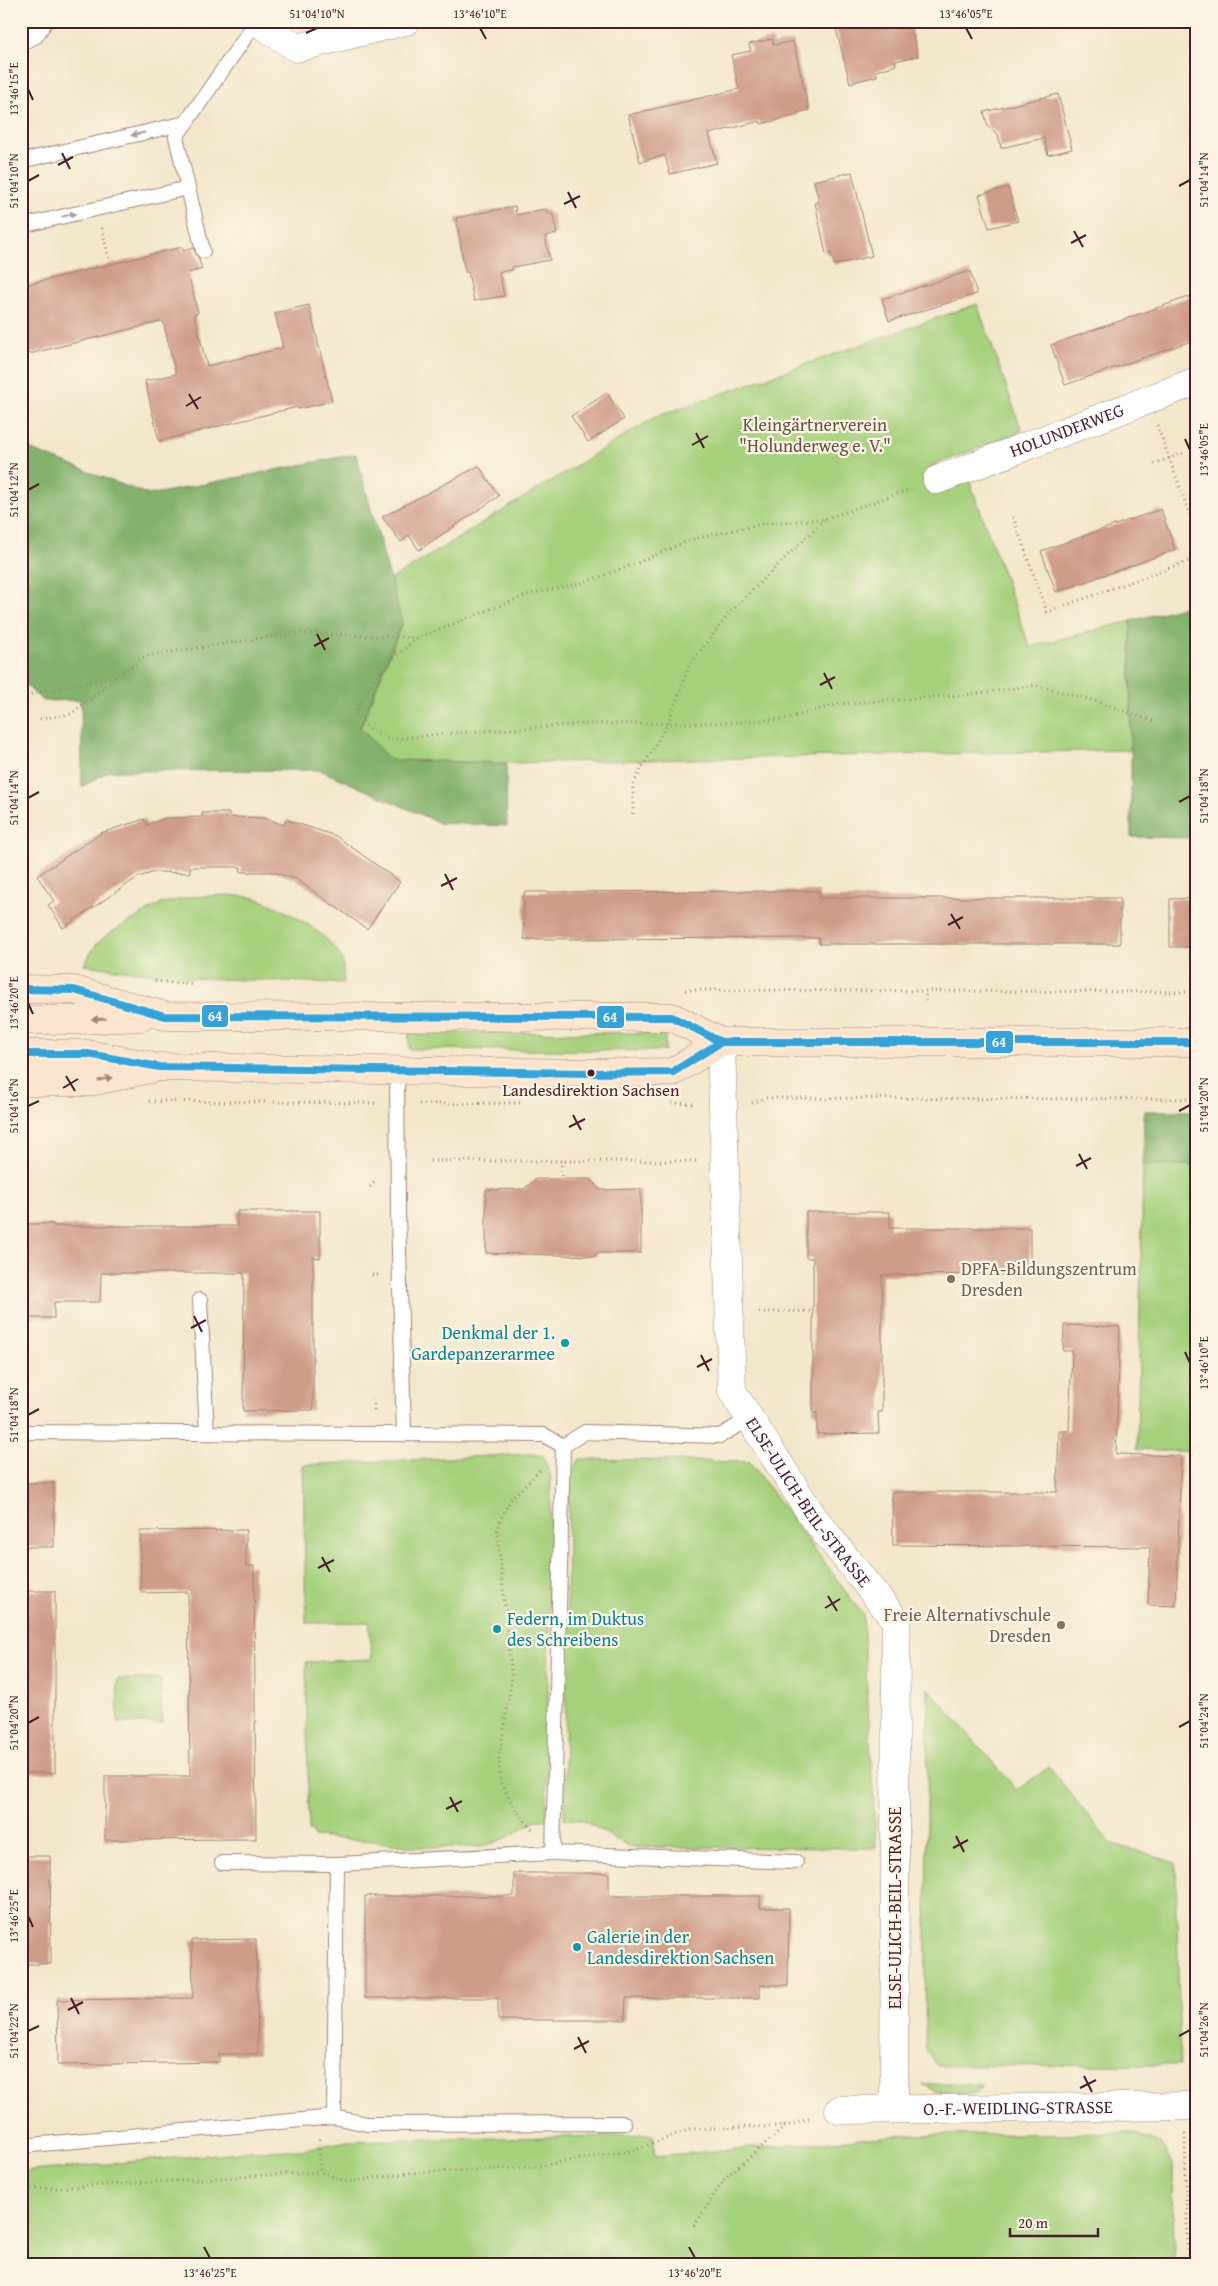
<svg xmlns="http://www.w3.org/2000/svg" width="1218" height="2286" viewBox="0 0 1218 2286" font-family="'Gentium Book Plus',serif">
<rect width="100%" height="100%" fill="#fcf5e5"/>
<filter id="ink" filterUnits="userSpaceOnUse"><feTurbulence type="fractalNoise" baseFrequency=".02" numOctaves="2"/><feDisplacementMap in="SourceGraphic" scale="10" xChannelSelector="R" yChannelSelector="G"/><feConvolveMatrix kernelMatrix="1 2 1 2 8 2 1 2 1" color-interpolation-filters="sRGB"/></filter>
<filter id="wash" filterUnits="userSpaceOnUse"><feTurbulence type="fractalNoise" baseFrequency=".0096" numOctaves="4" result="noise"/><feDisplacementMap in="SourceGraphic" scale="20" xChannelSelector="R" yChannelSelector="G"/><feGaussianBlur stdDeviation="1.12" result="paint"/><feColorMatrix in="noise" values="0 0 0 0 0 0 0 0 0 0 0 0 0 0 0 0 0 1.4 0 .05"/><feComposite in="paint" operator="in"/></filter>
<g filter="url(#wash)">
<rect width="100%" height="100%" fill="#f3e7cb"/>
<!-- green -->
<g fill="#a5d07c" stroke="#787854">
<path d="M977,304l45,127 -91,35 11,24 27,-10 61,167 101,-26 -1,129 -624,13 -116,-3 -30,-32 42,-105 -12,-43 265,-163z"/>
<path d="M228,895c7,1 16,1 23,2 25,6 83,38 91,63 2,7 1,16 2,23l-158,-5 -102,-13 10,-18 11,-11 55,-32 30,-7z"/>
<path d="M409,1032l256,1v18l-256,-2z"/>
<path d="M1143,1165h54v252h-5l-1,35 -54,-3z"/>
<path d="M530,1454l13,2 8,21 -5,343h-9l-31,18 -25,9h-67l-41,-6 -59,-4 -1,-5 -4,-1 -3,-169 66,-3 -3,-37 -63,1 -3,-158z"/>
<path d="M580,1459l170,3 113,153 13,233 -246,-1 -48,-27 -18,-1 5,-344z"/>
<path d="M117,1679h44l1,44h-44z"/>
<path d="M928,1688l89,102 32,-23 61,76 66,20 4,202 -243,1 -12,-18z"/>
<path d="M922,2084h60l-6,9h-35z"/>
<path d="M1135,2133l26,12 12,19 1,101h-1153v-93l228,-21 50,-1 49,-9 305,-6 2,21 251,-21z"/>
</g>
<!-- forest -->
<g fill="#84b26c" stroke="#67684c">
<path d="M21,446l128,49 207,-41 46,168 -42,106 30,32 116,3 1,63 -67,-3 -120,-53 -211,1 -27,16 -1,-87 -38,1 -22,-20z"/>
<path d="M1197,603v235l-66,-1v-216z"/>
<path d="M1144,1111h53v54h-54z"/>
</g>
<g id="blocks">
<!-- building -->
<g fill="#cf9c89">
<path d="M834,21h75l9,35 -23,5 1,4 -20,6 1,5 -27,7z"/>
<path d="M772,39l2,6 19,-4 16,69 -13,3 1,2 -36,9 -1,-3 -51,13 8,29 -47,11 -5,-19 -25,7 -12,-47 111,-26 -8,-34 20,-4 -2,-7z"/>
<path d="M1058,94l14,55 -24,6 -4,-17 -43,10 -3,-14 -10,-7 -4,-15z"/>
<path d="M852,172l20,84 -38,9 -3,-12 -5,1 -11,-52h4l-5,-21z"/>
<path d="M1008,187l10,34 -29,7 -10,-33z"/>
<path d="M515,206l1,9 28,-6 9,6 4,19 -12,2 5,24 -38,7v3l-13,2 5,24 -30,5 -6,-29h-3l-9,-54z"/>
<path d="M182,247l1,4 10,-3 6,11 3,10 -14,4 10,40 -4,1 13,52 76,-18 -8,-35 34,-8 23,96 -34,8 -1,-2 -138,34 -14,-60 31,-7 -13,-53 -142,35v-70z"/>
<path d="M970,271l7,23 -88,27 -7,-22z"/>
<path d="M1197,294v45l-132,46 -14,-40z"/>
<path d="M607,393l17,26 -36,23 -17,-26z"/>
<path d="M479,466l20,30 -80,54 -10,-15 -8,7 -19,-25z"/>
<path d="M1161,509l14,41 -119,42 -15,-41z"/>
<path d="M202,813h27v4l36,1 19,7 3,-5 49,16 64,46 -33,47 -71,-50 -22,-7h-34l1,-5h-51v6l-35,-1 -17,5 -75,51 -15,-23 6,-4 -17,-25 64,-43 43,-14 3,6 18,-7 37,-1z"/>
<path d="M819,891v7h301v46h-301v-6l-295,1v-47z"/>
<path d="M1197,898v49h-27v-48z"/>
<path d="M536,1179h55l9,11 41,-1v64h-45v3l-110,-3v-63l38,-1z"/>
<path d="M237,1211h83v47l-7,-1v153l-70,1 1,-138h-143l-1,29h-46v16h-33v-94h32v2h184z"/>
<path d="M806,1212h84v16h140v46l-148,1v137h-4l1,21 -62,1v-21l-4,-1v-154h-7z"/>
<path d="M1064,1325l56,2 -4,127 65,2 -5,150 -28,-1 2,-58 -257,-2 -1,-53h165l2,-61h10l3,-80h-9z"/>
<rect x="21" y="1483" width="33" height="64"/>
<path d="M246,1530v36h8l2,273 -151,1v-64h85l-2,-184 -47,1 -1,-62z"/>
<rect x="21" y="1591" width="34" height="182"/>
<path d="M21,1856h29l1,108h-30z"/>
<path d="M514,1873h95v23h151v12h29l-1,77h-28v13h-134l-1,22h-127v-22h-133v-102h149z"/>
<path d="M256,1939l2,115h-39v8l-161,3 -1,-65 136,-2 -1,-58z"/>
</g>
</g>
</g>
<g filter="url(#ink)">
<use href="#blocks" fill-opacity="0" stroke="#9e837b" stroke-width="1"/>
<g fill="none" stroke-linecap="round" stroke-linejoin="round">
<defs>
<g id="lane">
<path d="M21,26l15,10"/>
<path d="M21,44l15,-8 10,-15"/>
<path d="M21,161l165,-38"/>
<path d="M21,226l167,-38"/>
<path d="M203,251l-27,-114 80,-115"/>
<path d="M397,1071l1,142 6,221"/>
<path d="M200,1300l7,133"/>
<path d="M21,1432l523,3 19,11 22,-14 135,4 29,-17"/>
<path d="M563,1446l-10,407 243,9"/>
<path d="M222,1863l115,1 216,-11"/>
<path d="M334,2117l3,-253"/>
<path d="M21,2146l313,-29 33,7 257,-1"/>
</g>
<g id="street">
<path d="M256,21l41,27 109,-27"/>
<path id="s1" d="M937,480l260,-99"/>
<path id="s2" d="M721,1042l11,349 82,127 82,103 -2,487"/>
<path id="s3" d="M839,2110l358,-4"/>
</g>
<g id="secondary">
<path d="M21,989l53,1 91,26 507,1 49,25h476"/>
<path d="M21,1020h58l62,-3"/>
<path d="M21,1054h67l59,11"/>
<path d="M21,1082h69l69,-15 432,6 82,-1 48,-30"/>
</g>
</defs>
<!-- lane casing -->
<use href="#lane" stroke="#9e837b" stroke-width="16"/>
<!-- street casing -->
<use href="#street" stroke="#9e837b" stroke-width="29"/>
<!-- secondary casing -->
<use href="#secondary" stroke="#9e837b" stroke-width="29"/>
<!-- path -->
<g stroke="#9e837b" stroke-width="3" stroke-dasharray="1 4" stroke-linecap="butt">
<path d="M102,228l8,37"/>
<path d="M1157,425l40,109"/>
<path d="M1154,464l32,-12"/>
<path d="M1013,517l34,95 150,-54"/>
<path d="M417,638l-38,32 -24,43 13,15 22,12 49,-6 147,-10 135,-1 63,-4 55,-15 136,-10 60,-9 57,15 61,21"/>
<path d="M21,696l96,-20 28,-20 151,-23 121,5 113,-44 52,-11 53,-19 54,-24 77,-17 59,-4 86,-30"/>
<path d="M40,719l31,-5 46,-37"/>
<path d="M633,814v-30l35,-61 22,-59 41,-53 94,-92"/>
<path d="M155,981l39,4"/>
<path d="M685,990l512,2"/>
<path d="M925,1001l1,-9"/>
<path d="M149,1101l227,2"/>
<path d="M672,1103l24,1"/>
<path d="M752,1103l13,-5 432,1"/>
<path d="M419,1104l102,-1"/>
<path d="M561,1160l1,19"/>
<path d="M430,1161h266"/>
<path d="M370,1187l6,-7"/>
<path d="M372,1275h7"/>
<path d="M759,1312l54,-1"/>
<path d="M374,1399v15"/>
<path d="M24,1409l2,-91"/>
<path d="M532,1829l-18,-21 -14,-27 -1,-24 13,-79 -15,-151 14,-28 29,-29"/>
<path d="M1185,2134l3,131"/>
<path d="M319,2139l1,33 28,10 60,-9 126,-6 104,-18 52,-20 96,-3 26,-8"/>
<path d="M21,2190l299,-18"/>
<path d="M694,2226l32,-49 60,-51"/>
</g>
<!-- lane -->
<use href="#lane" stroke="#fff" stroke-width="14"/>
<!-- street -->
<use href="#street" stroke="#fff" stroke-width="28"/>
<!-- secondary -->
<use href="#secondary" stroke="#fce5cf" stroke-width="28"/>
<defs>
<g id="bus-1">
<path d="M21,989l53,1 91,26 507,1 49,25h476"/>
<path d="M21,1054h67l71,13 432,6 82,-1 48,-30"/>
</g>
</defs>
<!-- bus-1 casing -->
<use href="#bus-1" stroke="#fcf5e5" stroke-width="11"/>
<!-- bus-1 -->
<use href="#bus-1" stroke="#36a2d8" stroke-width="8"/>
</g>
<!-- one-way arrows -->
<defs><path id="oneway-solid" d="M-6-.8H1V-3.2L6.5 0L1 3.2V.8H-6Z" transform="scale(1.25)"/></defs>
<g fill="#ae9aa0">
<use href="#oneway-solid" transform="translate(138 134) rotate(167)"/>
<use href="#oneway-solid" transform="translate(69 215) rotate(-13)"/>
</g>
<g fill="#a3827d">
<use href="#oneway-solid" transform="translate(99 1019) rotate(177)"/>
<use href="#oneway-solid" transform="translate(105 1079) rotate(-13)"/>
</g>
</g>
<!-- ticks -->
<path fill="none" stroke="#4a1f2b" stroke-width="2" d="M480,28l6,11M966,28l6,11M306,33l11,-5M28,89l5,11M62,153l8,16M58,165l15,-8M28,181l11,-6M1179,186l11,-6M568,192l8,16M564,204l16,-8M1074,231l9,16M1071,243l15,-8M189,394l9,15M186,406l15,-9M696,433l8,15M1185,439l5,11M692,445l16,-9M28,490l11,-6M317,634l8,16M314,646l15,-8M824,673l8,16M820,685l15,-8M28,798l11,-6M1179,802l11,-6M445,874l8,16M441,886l16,-8M951,914l9,15M948,925l15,-8M28,1003l5,11M66,1076l9,15M63,1088l15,-9M28,1106l11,-5M1179,1111l11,-6M573,1115l8,15M569,1127l16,-8M1079,1154l8,15M1076,1166l15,-8M194,1316l8,16M191,1328l15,-8M1185,1352l5,11M701,1355l8,16M697,1367l15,-8M28,1415l11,-6M322,1557l8,15M318,1568l16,-8M828,1596l9,15M825,1608l15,-9M28,1723l11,-6M1179,1727l11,-6M450,1797l8,15M446,1809l16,-8M956,1836l8,16M953,1848l15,-8M28,1916l5,11M71,1998l8,16M68,2010l15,-8M28,2031l11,-5M1179,2036l11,-6M578,2037l8,16M574,2049l15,-8M1084,2076l8,16M1080,2088l16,-8M204,2247l6,11M689,2247l6,11"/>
<!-- markers -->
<circle fill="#4a1f2b" stroke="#fcf5e5" stroke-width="2" cx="591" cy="1073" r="4.5"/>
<g fill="#8d6e63" stroke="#fcf5e5" stroke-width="2">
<circle cx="951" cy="1279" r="5"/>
<circle cx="1061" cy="1625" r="5"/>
</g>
<g fill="#0f9aa8" stroke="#fcf5e5" stroke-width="2">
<circle cx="565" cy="1343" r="5"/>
<circle cx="497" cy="1629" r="5"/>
<circle cx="577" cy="1947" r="5"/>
</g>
<g text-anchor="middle" stroke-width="4.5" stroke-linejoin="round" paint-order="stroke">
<!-- bus labels -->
<g font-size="17" fill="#4a1f2b" stroke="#fcf5e5">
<text x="591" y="1096">Landesdirektion Sachsen</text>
</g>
<!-- park labels -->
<g font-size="18" fill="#655443" stroke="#fcf5e5">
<text x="815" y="431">Kleingärtnerverein<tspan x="815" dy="21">"Holunderweg e. V."</tspan></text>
</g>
<!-- street labels -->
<g font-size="18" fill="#4a1f2b" stroke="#fcf5e5">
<text dy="6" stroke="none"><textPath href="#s1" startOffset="139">HOLUNDERWEG</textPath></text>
<text dy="6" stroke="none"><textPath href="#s2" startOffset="484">ELSE-ULICH-BEIL-STRASSE</textPath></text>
<text transform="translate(895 1908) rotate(-90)" y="6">ELSE-ULICH-BEIL-STRASSE</text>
<text dy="6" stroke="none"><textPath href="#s3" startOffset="179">O.-F.-WEIDLING-STRASSE</textPath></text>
</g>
<!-- education labels -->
<g font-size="18" fill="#785e54" stroke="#fcf5e5" text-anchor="start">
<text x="961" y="1275">DPFA-Bildungszentrum<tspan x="961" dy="21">Dresden</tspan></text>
<text x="1051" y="1621" text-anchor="end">Freie Alternativschule<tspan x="1051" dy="21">Dresden</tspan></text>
</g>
<!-- culture labels -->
<g font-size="18" fill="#0d838f" stroke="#fcf5e5" text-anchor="start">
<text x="555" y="1339" text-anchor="end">Denkmal der 1.<tspan x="555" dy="21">Gardepanzerarmee</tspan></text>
<text x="507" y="1625">Federn, im Duktus<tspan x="507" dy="21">des Schreibens</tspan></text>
<text x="587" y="1943">Galerie in der<tspan x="587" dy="21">Landesdirektion Sachsen</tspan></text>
</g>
</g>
<g stroke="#fcf5e5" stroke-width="2">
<rect x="201" y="1004" width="28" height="24" rx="5" fill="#36a2d8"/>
<rect x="596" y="1005" width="29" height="24" rx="5" fill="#36a2d8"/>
<rect x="985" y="1030" width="29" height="24" rx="5" fill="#36a2d8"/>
</g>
<g font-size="14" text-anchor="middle" font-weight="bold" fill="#fff">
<text x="215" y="1021">64</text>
<text x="610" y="1022">64</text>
<text x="999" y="1047">64</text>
</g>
<!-- margin -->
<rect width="1218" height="2286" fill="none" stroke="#fcf5e5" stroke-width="55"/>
<!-- scale -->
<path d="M1010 2228v8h88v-8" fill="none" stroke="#4a1f2b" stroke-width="2.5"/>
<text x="1018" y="2228" font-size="15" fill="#4a1f2b" stroke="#fcf5e5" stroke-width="4" paint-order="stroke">20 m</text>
<rect x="28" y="28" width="1162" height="2230" fill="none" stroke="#4a1f2b" stroke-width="2"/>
<g font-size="12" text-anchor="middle" fill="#4a1f2b">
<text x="317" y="18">51°04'10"N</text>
<text x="480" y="18">13°46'10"E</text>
<text x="966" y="18">13°46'05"E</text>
<text transform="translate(14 89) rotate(-90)" y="4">13°46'15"E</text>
<text transform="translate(1204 180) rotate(-90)" y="4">51°04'14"N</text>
<text transform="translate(14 181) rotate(-90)" y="4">51°04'10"N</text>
<text transform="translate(1204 450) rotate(-90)" y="4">13°46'05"E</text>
<text transform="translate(14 490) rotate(-90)" y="4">51°04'12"N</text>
<text transform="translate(1204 796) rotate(-90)" y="4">51°04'18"N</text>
<text transform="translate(14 798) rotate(-90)" y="4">51°04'14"N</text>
<text transform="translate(14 1003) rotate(-90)" y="4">13°46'20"E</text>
<text transform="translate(1204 1105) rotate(-90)" y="4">51°04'20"N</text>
<text transform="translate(14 1106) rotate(-90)" y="4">51°04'16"N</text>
<text transform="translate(1204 1363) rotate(-90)" y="4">13°46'10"E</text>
<text transform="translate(14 1415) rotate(-90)" y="4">51°04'18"N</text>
<text transform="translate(1204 1721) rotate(-90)" y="4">51°04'24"N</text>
<text transform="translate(14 1723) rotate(-90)" y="4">51°04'20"N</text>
<text transform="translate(14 1916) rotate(-90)" y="4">13°46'25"E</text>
<text transform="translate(1204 2030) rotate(-90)" y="4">51°04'26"N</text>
<text transform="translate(14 2031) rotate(-90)" y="4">51°04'22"N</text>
<text x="210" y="2277">13°46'25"E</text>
<text x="695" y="2277">13°46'20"E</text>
</g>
</svg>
